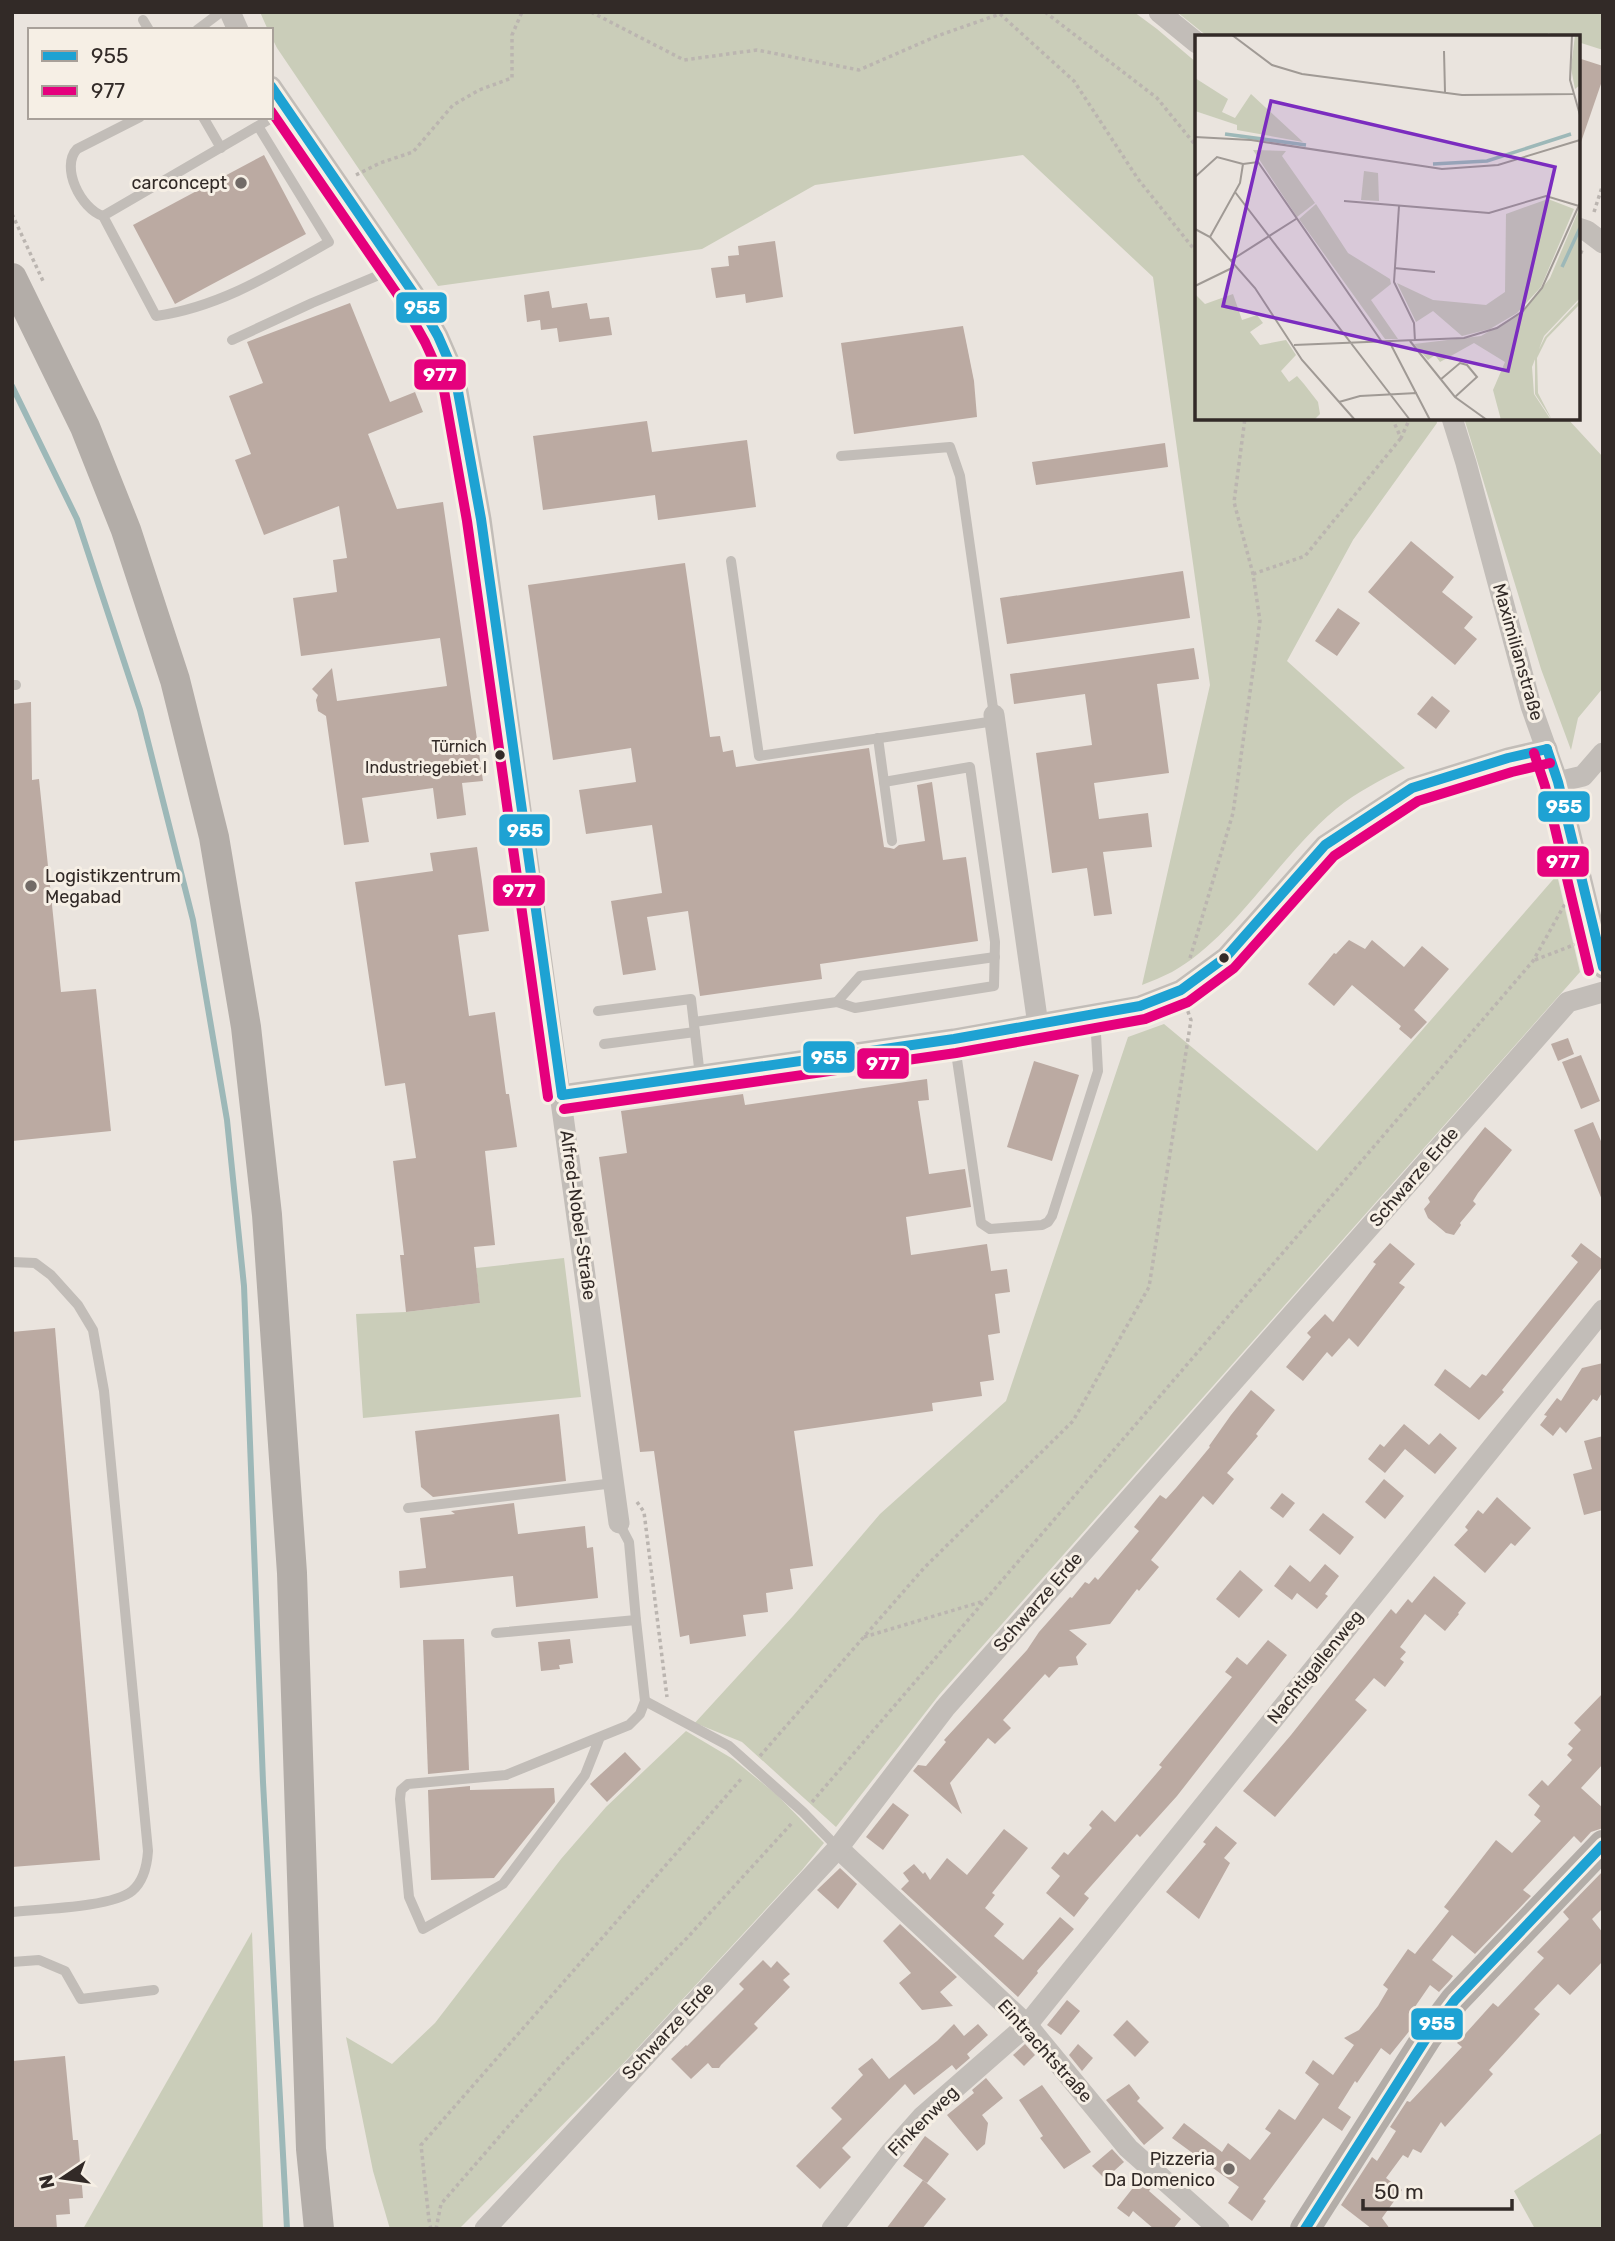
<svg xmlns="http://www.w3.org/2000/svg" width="1615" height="2241" viewBox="0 0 1615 2241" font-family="Rubik,sans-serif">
<rect width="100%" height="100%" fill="#eae4de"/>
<!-- green -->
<g fill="#cacdb9">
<path d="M260,12h874l23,17 40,34v355h239l1,5 -84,117 -66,121 118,107c-25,12 -48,24 -69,41 -57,47 -101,128 -164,163 -10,5 -20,9 -30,13l68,-300 -57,-408 -130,-122 -208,30 -113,64 -264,37 -161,-238 -6,-12v-6h-3z"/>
<path d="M1177,12h426v38l-25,-8v-5h-17l-13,-4 -1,4h-339z"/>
<path d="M1464,418h103l36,39v231l-25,30 -7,32 -30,-81z"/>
<path d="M1557,875l23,97 -641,723 -103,132 -94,-85 -42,-17h-7l100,-109 87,-102 126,-113 122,-364 36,-13 153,127z"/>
<path d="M564,1258l17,139 -218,21 -7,-104 50,-2 74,-9 -4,-35z"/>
<path d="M686,1731l47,28 44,36 47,48 -22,27 -182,197 -161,162h-69l-17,-58 -27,-134 46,27 43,-41 126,-164 45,-52z"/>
<path d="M252,1932l11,297h-180z"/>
<path d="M1603,2132v97h-68l-21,-38z"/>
</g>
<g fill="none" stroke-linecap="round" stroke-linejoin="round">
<!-- stream -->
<path stroke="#9db8b8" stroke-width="6" d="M12,386l65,133 63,191 53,210 34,200 17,166 19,496 24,447"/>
</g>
<!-- building -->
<g fill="#bbaaa2">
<path d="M1578,58l25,8v12l-22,64h-3z"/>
<path d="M264,155l42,79 -131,70 -42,-79z"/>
<path d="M775,241l8,56 -37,6 -1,-9 -29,4 -5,-30 18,-2 -1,-10 11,-1 -1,-9z"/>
<path d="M549,291l3,17 35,-5 3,16 19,-2 3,18 -53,7 -2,-14 -16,2 -1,-10 -13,2 -3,-27z"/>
<path d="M350,303l40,99 25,-10 8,20 -55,22 29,75 46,-7 40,279 -21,2 4,32 -29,4 -4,-31 -71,10 7,44 -25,3 -18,-129 -8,-5 -2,-11 2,-5 -6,-6 20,-21 5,33 110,-15 -7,-48 -139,18 -8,-58 44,-6 -4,-32 14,-2 -8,-52 -75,29 -29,-75 16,-6 -22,-58 34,-13 -16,-41z"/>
<path d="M963,326l11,55 3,36 -123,17 -13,-91z"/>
<path d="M647,421l5,31 95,-12 9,67 -98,13 -3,-25 -112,15 -10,-74z"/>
<path d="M1165,443l3,24 -132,18 -4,-23z"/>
<path d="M1411,541l43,36 -12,15 31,25 -9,11 13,11 -22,26 -87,-73z"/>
<path d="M685,563l25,174 10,-1 3,16 10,-2 3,17 133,-19 15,99 6,1 4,1 5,-4 26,-4 -8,-56 15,-3 11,78 23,-3 12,84 -158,23 2,15 -122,17 -12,-85 -41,6 9,53 -33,5 -12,-74 51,-8 -10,-68 -66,9 -7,-44 57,-8 -5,-34 -78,12 -25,-175z"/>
<path d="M1183,571l7,47 -183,26 -7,-46z"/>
<path d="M1338,608l22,15 -23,33 -22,-15z"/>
<path d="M1194,648l5,31 -42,5 12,89 -75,10 5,36 49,-6 4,34 -49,5 9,62 -18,2 -7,-48 -35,5 -16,-120 56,-8 -7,-51 -71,10 -4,-30z"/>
<path d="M1432,696l18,15 -14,18 -19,-15z"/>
<path d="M31,702l1,78 7,-1 22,213 35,-3 15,142 -99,10v-437z"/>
<path d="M477,847l12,84 -31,4 11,81 26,-4 11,82h3l8,53 -32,4 10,94 -21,2 6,56 -74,9 -6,-57h4l-11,-94 23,-3 -11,-75 -20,3 -30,-204 78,-11 -3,-18z"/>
<path d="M1349,940l16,9 7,-9 32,27 18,-21 27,23 -35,41 13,12 -16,17 -12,-10 2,-3 -49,-41 -18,21 -26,-22 26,-31 2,1z"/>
<path d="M1568,1038l6,16 -16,7 -7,-17z"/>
<path d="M1581,1055l19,46 -19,8 -19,-47z"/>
<path d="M1034,1061l45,14 -27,86 -45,-14z"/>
<path d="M927,1079l2,21 -11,1 11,73 36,-5 6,38 -65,10 5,38 76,-11 4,27 16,-2 3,23 -15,2 5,39 -12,2 6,45 -14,2 2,14 -50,7 1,8 -139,20 19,135 -23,3 3,20 -27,4 2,19 -25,3 3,21 -56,8 -1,-9 -9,2 -26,-186 -14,1 -41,-295 28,-4 -6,-42 122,-17 2,11z"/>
<path d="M1593,1122l10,24 -1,54 -28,-70z"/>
<path d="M1485,1127l27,23 -34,43 -5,8 3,3 -16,19 1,2 -7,10 -8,-2 -18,-15 -4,-9 6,-7 -2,-4z"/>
<path d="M1390,1243l25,21 -16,19 6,4 -47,60 -9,-9 -17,19 -5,-5 -24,29 -17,-14 25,-30 -4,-4 18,-19 8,8 43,-58 -3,-2z"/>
<path d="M1581,1243l22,17v6l-101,124 2,2 -25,28 -45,-35 11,-16 25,19 12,-14 4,2 92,-114 -7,-6z"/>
<path d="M55,1328l45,532 -88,7v-535z"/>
<path d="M1603,1363v28l-6,10 -4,-2 -27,34 -6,-6 -7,9 -13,-11 7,-9 -3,-1 13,-17 4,3 21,-33z"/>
<path d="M1251,1390l24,20 -19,24 2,2 -31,37 7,6 -21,26 -10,-9 -52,64 8,7 -20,24 -2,-2 -27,35 -41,6 18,14 -11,13 2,8 -19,2 -10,11 -4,-4 -42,46 8,8 -16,16 -7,-6 -38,45 12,31 -49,-43 5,-6 8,1 20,-24 -2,-2 83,-90 12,-18 31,-35 2,1 13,-16 4,2 6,-7 3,3 41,-49 -5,-4 26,-32 6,4 10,-11 34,-41 -1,-1 22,-31z"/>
<path d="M559,1414l7,67 -133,16 -12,-10 -6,-56z"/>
<path d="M1404,1424l25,21 11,-12 17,15 -22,26 -30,-25 -20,24 -17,-14 12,-15 4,3z"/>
<path d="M1603,1436v74l-19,5 -11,-41 19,-5 -8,-28z"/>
<path d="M1384,1479l20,17 -19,23 -20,-17z"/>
<path d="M1282,1493l13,10 -12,15 -13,-10z"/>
<path d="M1497,1497l34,31 -16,18 -4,-3 -26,30 -31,-28 14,-15 -3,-3 13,-17 5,4z"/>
<path d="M514,1503l4,31 67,-8 2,22 6,-1 5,51 -82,9 -3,-31 -113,12 -1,-17 27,-3 -6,-50 35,-4 -4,-3z"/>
<path d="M1323,1513l31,24 -14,18 -31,-25z"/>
<path d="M1325,1564l14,12 -14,18 3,2 -11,13 -20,-16 -5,7 -18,-14 16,-21 20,17z"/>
<path d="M1240,1570l23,20 -24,28 -23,-19z"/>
<path d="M1434,1576l32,27 -8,10 1,1 -14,17 -20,-17 -25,33 6,5 -6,7 4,3 -5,7 -14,18 -11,-9 -19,22 12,10 -92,107 -32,-26 48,-56 100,-126 5,5 12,-15 4,4z"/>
<path d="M464,1639l5,131 -41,4 -5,-134z"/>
<path d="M570,1639l3,24 -14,2 1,4 -19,2 -3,-29z"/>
<path d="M1268,1640l19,15 -110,141 -37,41 -3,-3 -53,60 5,4 -15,19 -28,-24 14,-17 -9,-8 13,-16 4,3 24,-27 -3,-3 13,-15 13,12 47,-55 -3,-2 73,-88 -7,-5 12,-15 10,8z"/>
<path d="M1603,1693v71l-22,24 22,20v20l-12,4 -10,11 -7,-7 -51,54 8,6 -56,58 -23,-19 -20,25 21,16 -3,4 -11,12 -9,-7 -20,29 8,5 -7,10 -21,26 -9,-7 -24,35 -2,-2 -17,27 13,9 -9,14 -19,-13 -60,81 3,2 -14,20 -24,-18 11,-16 -67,-49 12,-15 38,29 6,-9 22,17 21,-27 -6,-4 14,-20 16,11 24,-36 -14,-11 8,-13 20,15 21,-30 -10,-7 15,-8 19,-24 10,-17 -5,-4 9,-13 16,-23 7,5 34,-43 -5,-4 52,-67 16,13 29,-32 -7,-6 6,-9 -12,-11 14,-15 6,6 24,-26 -5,-5 6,-7 -5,-4 13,-14 -7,-7z"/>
<path d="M625,1752l16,17 -34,33 -17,-18z"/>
<path d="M470,1786v4l84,-2 1,14 -61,76 -63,2 -3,-90z"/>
<path d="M893,1803l16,12 -26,35 -17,-13z"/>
<path d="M1216,1826l21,17 -13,15 6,5 -31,56 -33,-27 40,-48 -3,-2z"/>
<path d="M1004,1829l24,19 -36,45 3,2 -10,13 19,16 -10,12 29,24 37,-43 14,12 -37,42 1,2 -20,24 -117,-108 8,-8 -6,-8 11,-9 9,10 2,-2 5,8 17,-22 20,17z"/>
<path d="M840,1868l17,16 -19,25 -21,-19z"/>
<path d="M1603,1871v37l-11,11 11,14v28l-33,34 -12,-11 -24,25 6,5 -51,56 4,4 -48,53 -4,-5 -20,31 -8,-4 -5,9 -5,-3 -17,23 16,12 -20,28 8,11h-18l-31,-24 31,-48 5,4 19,-30 -6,-4 17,-26 3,1 52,-55 -5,-4 36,-40 5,4 46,-49 -7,-6 32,-33 -6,-7z"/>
<path d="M900,1924l57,53 -17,15 13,14 -31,4 -23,-27 12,-10 -28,-32z"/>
<path d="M763,1960l8,8 6,-7 13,13 -7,6 7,7 -36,37 4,4 -37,37 -2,3h-7l-4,-5 -17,16 -20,-20 15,-14 1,1 57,-57 -5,-5z"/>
<path d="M1067,2000l13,11 -19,24 -14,-10z"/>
<path d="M1127,2020l22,22 -14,15 -22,-22z"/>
<path d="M954,2024l10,12 14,-12 10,11 -21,19 3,4 -14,12 -4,-5 -38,30 -9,-11 -63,64 9,9 -31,32 -24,-23 46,-47 -11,-11 32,-33 -5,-6 14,-11 17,21 48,-38z"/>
<path d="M1025,2044l10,11 -11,11 -11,-11z"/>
<path d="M1078,2044l15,14 -11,13 -13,-16z"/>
<path d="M65,2056l8,84h5l5,58 -14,1 1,15 -14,1 1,14h-45v-168z"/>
<path d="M986,2078l17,20 -21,17 6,8 -3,21 -8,7 -30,-36 27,-22 -2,-3z"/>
<path d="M1129,2084l11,14 -3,3 27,27 -20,17 -38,-45z"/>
<path d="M1042,2085l49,67 -27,17 -24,-31 3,-2 -24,-36z"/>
<path d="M925,2136l24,18 -22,29 -24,-17z"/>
<path d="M1112,2149l12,13 -19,17 -13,-13z"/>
<path d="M1140,2179l11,9 -2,3 32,28 -8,10h-19l-21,-18 -4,6 -12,-9z"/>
<path d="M923,2180l23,19 -24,30h-36z"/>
</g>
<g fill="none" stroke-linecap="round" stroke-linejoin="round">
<!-- path -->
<g stroke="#bbb5b0" stroke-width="3.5" stroke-dasharray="3.5 3.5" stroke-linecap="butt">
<path d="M591,12l93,48 73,-10 102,20 78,-34 63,-22 74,67 64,98 59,74"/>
<path d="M1045,12l112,86 40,49"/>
<path d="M356,175l24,-12 33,-11 40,-47 26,-15 33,-12v-43l10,-23"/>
<path d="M1594,212l9,-28"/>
<path d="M12,214l31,67"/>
<path d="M1578,260l4,-10"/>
<path d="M1392,418l9,20 9,-20"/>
<path d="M1253,574l52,-18 96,-118"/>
<path d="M1190,958l43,-145 27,-192 -7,-47 -19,-72 11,-84"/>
<path d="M1535,960l41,-16"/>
<path d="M637,1502l7,10 23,185"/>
<path d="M864,1637l117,-35"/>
<path d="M760,1756l164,-188 149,-147 76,-134 42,-267 -4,-11"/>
<path d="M812,1802l721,-841 33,-59"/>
<path d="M431,2229l-2,-9 -8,-75 321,-367"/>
<path d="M436,2229l5,-25 123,-142 123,-124 105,-115"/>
</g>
<!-- lane -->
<g stroke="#c2bdb8" stroke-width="10">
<path d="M143,20l6,10"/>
<path d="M197,30l24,-18"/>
<path d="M203,117l18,31"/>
<path d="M258,126l71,116c-55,31 -109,65 -173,74l-53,-100 184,-107"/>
<path d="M103,216c-22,-7 -43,-49 -26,-67l63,-32"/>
<path d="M232,340l80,-37 84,-35"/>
<path d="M841,456l109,-9 10,29 34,239"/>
<path d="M731,561l28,195 236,-35"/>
<path d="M12,685h4"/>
<path d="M878,738l14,103"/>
<path d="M837,1002l23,-26 135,-19"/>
<path d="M598,1011l93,-12 9,77"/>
<path d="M694,1022l143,-20 18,6 139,-22 1,-44 -25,-175 -86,15"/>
<path d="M954,1039l27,184 9,6 52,-4 6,-3 4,-6 46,-145 -3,-55"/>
<path d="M604,1044l91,-12"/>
<path d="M12,1262l23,1 16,12 27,30 15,25 11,61 44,460c-1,15 -4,30 -16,40 -19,16 -92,18 -120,21"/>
<path d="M408,1508l206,-25"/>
<path d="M496,1633l140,-13 -7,-78 -10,-19"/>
<path d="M645,1701l84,45 74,66 35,36"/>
<path d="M600,1737l-15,38 -82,109 -80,45 -14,-32 -9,-98 1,-9 7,-6 98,-9 123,-50 11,-11 5,-13 -9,-81"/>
<path d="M12,1962l27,-2 26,11 16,28 73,-9"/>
</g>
<!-- street -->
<g stroke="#c2bdb8" stroke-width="21">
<path d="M230,12l8,18"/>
<path d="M1159,12l38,31"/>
<path d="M271,86l143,208 24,42 17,39 26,144 138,1004"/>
<path d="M1578,228l9,3 16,12"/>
<path d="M1452,418l14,45 65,243 27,76 45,186"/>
<path d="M994,715l44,310"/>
<path d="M1558,782l25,-6 20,-23"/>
<path d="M562,1095l392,-56 186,-33 41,-16 45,-33 99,-112 87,-57 96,-30 39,-9"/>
<path d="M838,1848l189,177 101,123 91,81"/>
<path d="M485,2229l353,-381 107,-140 623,-706 35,-10"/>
<path d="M832,2229l59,-77 31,-35 105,-92 576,-715"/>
</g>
<!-- secondary -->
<g stroke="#b3ada8" stroke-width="30">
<path d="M12,278l73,149 41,103 49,150 39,157 32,190 21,188 25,358 19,576 8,80"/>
<path d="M1305,2229l122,-192 28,-37 148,-155"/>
</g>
<defs>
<g id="bus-1">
<path d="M271,86l143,208 24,42 17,39 26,144 81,576"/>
<path d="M1547,749l11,33 45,185"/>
<path d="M562,1095l392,-56 186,-33 41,-16 45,-33 99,-112 87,-57 96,-30 39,-9"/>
<path d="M1305,2229l122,-192 28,-37 148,-155"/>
</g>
<g id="bus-2">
<path d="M271,111l131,190 23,41 17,37 25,142 81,576"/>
<path d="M1534,753l11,33 44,185"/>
<path d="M564,1109l392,-56 189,-34 43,-17 46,-34 100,-112 84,-55 94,-29 38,-9"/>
</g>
</defs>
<!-- bus-1 casing -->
<use href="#bus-1" stroke="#f6efe5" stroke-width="16"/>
<!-- bus-2 casing -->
<use href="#bus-2" stroke="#f6efe5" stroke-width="16"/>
<!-- bus-1 -->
<use href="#bus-1" stroke="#1ea2d3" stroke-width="10"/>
<!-- bus-2 -->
<use href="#bus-2" stroke="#e5007d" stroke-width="10"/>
</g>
<!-- markers -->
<g fill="#726b67" stroke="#f6efe5" stroke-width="2.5">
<circle cx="241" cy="183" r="7"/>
<circle cx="31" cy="886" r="7"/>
<circle cx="1229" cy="2169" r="7"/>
</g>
<g fill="#322a27" stroke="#f6efe5" stroke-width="2.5">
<circle cx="500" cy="755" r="6"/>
<circle cx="1224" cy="958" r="6"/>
</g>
<g text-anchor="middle" stroke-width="6" stroke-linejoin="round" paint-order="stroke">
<!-- bus labels -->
<g font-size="16" fill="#322a27" stroke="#f6efe5" text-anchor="end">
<text x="487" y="752">Türnich<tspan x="487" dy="21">Industriegebiet I</tspan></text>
</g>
<!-- poi labels -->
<g font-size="18" fill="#322a27" stroke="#f6efe5" text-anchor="end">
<text x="227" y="189">carconcept</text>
<text x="45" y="882" text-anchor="start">Logistikzentrum<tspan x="45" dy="21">Megabad</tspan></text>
<text x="1215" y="2165">Pizzeria<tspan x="1215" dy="21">Da Domenico</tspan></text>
</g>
<!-- street labels -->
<g font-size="18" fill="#322a27" stroke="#f6efe5">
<text transform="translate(1518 652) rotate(74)" y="6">Maximilianstraße</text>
<text transform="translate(1414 1177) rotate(-49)" y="6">Schwarze Erde</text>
<text transform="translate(578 1215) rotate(82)" y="6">Alfred-Nobel-Straße</text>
<text transform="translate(1038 1602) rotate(-49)" y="6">Schwarze Erde</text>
<text transform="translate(1315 1667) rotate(-51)" y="6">Nachtigallenweg</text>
<text transform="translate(668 2031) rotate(-47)" y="6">Schwarze Erde</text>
<text transform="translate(1045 2051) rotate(48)" y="6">Eintrachtstraße</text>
<text transform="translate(923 2121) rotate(-45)" y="6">Finkenweg</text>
</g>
</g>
<!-- overview -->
<g transform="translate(1195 35)">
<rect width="385" height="385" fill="#eae4de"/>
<path d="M380,0h5v50l-5,4 -4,-21zM0,43l33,21 -6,13 13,6 16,-24 52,48 -66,-12v-5l-42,-14zM58,115l33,1 -4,5 33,47 -18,14zM169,136l14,2 1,28 -18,-1zM353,164l26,10 -33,78 -24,26 -27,16 -28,7 -29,-25 -17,11 -19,-39 36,17 53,5 19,-13 1,-78zM121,169l32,49 42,26 1,5 -20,16 27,39h-13l-86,-120zM385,172v91l-36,38 -12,31 2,27 17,26h-50l-8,-30 12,-28 -31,-19 -34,19 -5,-7 -7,5 -14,-16 67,-8 43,-25 26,-33zM0,259l10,10 28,-10 9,26 15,-5 6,8 -13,9 10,13 26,-5 10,15 -15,16 8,11 8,-6 7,8 14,18 2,12 -6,6h-119zM385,265v4l-33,34 -10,20 1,35 14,27 -17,-26v-37l10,-20z" fill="#cacdb9"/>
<path fill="none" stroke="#9db8b8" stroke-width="3.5" d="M30,99l81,11M238,129l54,-3 84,-27M367,232l18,-39"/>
<path fill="none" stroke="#a09a95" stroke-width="2" d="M37,0l40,30 30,9 160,21 111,-1M377,0l-2,45 10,35M249,16l1,41M0,102l56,3 191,29 56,-4 82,-25M48,129l15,-2 124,180M0,142l22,-20 26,7M40,157l175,228M149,166l145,12 57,-17 33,10M204,171l-5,76 20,41 1,18M0,194l15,8 45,51 47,72 53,60M15,202l30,-54 3,-19M35,226l66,-42M199,233l41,4M0,251l39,-19M194,306l41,79M215,306l45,56 32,23M99,310l170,-7 33,-10 26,-17 19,-23 38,-85M245,345l20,-17 7,2 10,12 -22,20M144,367l21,-6 57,-3"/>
<path fill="#7b2cbf" fill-opacity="0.15" stroke="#7b2cbf" stroke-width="3.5" d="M76,66l284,66 -47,204 -285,-65z"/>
<rect width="385" height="385" fill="none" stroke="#322a27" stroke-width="3.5"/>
</g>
<g stroke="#f6efe5" stroke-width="2.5">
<rect x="395" y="291" width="53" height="33" rx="7" fill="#1ea2d3"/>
<rect x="413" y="358" width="54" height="33" rx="7" fill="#e5007d"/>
<rect x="1537" y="790" width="54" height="33" rx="7" fill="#1ea2d3"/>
<rect x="498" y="813" width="53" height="34" rx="7" fill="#1ea2d3"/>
<rect x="1536" y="845" width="54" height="33" rx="7" fill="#e5007d"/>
<rect x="492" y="874" width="54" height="33" rx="7" fill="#e5007d"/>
<rect x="802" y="1040" width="54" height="34" rx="7" fill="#1ea2d3"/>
<rect x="856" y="1047" width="54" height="33" rx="7" fill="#e5007d"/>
<rect x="1410" y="2007" width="54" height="34" rx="7" fill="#1ea2d3"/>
</g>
<g font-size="19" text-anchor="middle" font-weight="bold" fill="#fff">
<text x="422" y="314">955</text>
<text x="440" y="381">977</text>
<text x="1564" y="813">955</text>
<text x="525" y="837">955</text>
<text x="1563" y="868">977</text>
<text x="519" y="897">977</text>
<text x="829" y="1064">955</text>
<text x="883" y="1070">977</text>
<text x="1437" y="2030">955</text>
</g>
<!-- border -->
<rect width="1615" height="2241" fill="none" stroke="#322a27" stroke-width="28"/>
<!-- legend -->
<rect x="28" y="28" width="245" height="91" fill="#f6efe5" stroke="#a8a099" stroke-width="2"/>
<rect x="42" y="51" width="35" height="10" fill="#1ea2d3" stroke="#a8a099" stroke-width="2"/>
<text x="91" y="63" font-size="21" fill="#322a27">955</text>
<rect x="42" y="86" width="35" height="10" fill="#e5007d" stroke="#a8a099" stroke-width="2"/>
<text x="91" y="98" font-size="21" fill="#322a27">977</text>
<!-- north arrow -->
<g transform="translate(63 2178) rotate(257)" stroke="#f6efe5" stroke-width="5" paint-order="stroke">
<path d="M0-5L12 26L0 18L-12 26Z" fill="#322a27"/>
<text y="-10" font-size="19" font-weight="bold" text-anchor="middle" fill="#322a27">N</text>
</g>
<!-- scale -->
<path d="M1363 2199v10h149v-10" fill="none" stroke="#322a27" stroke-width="3.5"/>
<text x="1374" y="2199" font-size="21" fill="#322a27" stroke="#f6efe5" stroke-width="5" paint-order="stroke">50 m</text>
</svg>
